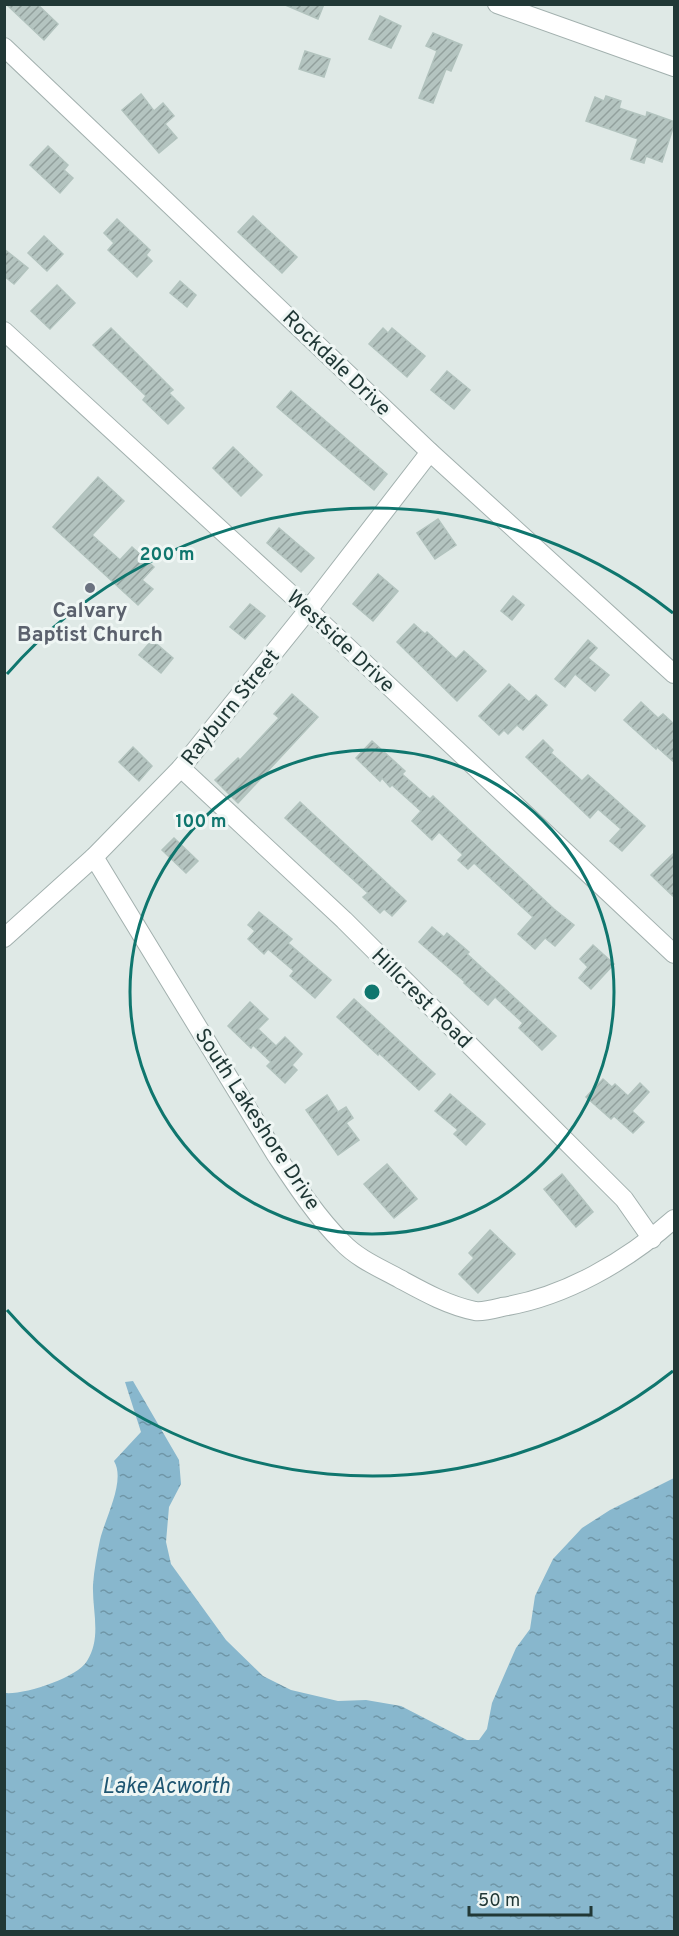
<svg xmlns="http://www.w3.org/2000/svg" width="679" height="1936" viewBox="0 0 679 1936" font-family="Overpass,sans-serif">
<defs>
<pattern id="water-ripples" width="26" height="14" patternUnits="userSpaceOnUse" patternTransform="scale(1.5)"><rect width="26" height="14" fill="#88b7cd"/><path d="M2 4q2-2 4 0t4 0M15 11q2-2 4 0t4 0" fill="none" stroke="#6f96a7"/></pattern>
<pattern id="building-hatch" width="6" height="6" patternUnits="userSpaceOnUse" patternTransform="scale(1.5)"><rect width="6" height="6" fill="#b4c4c0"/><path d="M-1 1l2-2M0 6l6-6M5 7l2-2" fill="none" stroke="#92a09d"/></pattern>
</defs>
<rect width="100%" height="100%" fill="#dfe9e6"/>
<!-- water -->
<path fill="url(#water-ripples)" d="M133,1381l46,79 2,24 -12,23 -3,35 5,22 55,76 37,36 28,14 47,11 28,-1 35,6 66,34h12l8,-11 5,-26 24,-55 14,-19 5,-33 18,-37 29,-31 28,-18 64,-32v453h-669v-238c19,2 72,-15 82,-32 15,-24 5,-50 6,-76 1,-15 4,-31 7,-45 5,-22 26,-59 14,-79l27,-29 -16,-50z"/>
<!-- building -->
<g fill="url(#building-hatch)" stroke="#b2c3be" stroke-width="1.5">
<path d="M6,4h31l21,20 -14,16z"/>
<path d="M283,4h41l-6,15z"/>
<path d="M380,16l21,10 -10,22 -22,-9z"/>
<path d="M433,33l29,12 -11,26 -5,-2 -13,34 -14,-5 18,-47 -11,-5z"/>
<path d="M305,51l25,8 -6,18 -25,-8z"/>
<path d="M141,94l13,17 9,-8 11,13 -9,8 12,14 -18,15 -37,-43z"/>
<path d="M606,96l15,5 -2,7 27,9 1,-5 28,10 -13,40 -16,-6 -2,7 -13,-4 7,-20 -52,-18 9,-24 9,4z"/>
<path d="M48,146l20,19 -4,5 9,8 -13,15 -30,-28z"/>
<path d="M253,216l44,41 -15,16 -44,-41z"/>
<path d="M117,219l33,31 -4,5 6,6 -15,16 -29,-27 6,-7 -10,-10z"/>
<path d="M44,236l19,18 -16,17 -19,-18z"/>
<path d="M4,249l24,19 -14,16 -10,-8z"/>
<path d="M180,281l16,14 -9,12 -17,-14z"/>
<path d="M57,285l18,18 -25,26 -19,-18z"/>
<path d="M111,328l62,62 -4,3 15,15 -16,16 -25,-24 3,-4 -53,-51z"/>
<path d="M383,328l5,5 4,-5 33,28 -18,21 -38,-33z"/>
<path d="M447,371l23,19 -16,19 -23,-19z"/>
<path d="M291,391l96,83 -13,16 -97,-83z"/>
<path d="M233,447l29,28 -21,21 -28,-28z"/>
<path d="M98,477l26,24 -32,34 28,25 12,-13 22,20 -12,13 11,9 -15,16 -85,-78z"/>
<path d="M438,519l18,26 -21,14 -18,-26z"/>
<path d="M279,528l35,30 -13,14 -34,-29z"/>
<path d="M378,574l20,17 -25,30 -20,-17z"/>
<path d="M513,596l11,9 -12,15 -11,-9z"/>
<path d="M250,604l15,12 -20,23 -15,-12z"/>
<path d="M414,624l11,10 2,-2 29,27 8,-8 22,20 -29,30 -60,-59z"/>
<path d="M152,640l21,18 -12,15 -22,-18z"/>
<path d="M588,640l9,8 -9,10 21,17 -14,16 -20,-17 -10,13 -10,-8z"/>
<path d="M509,684l20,18 7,-7 11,10 -24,25 -6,-5 -9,9 -4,-4 -5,5 -20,-19z"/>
<path d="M292,694l26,23 -80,86 -23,-23 23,-22 2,2 39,-42 -5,-4z"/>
<path d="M641,702l17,16 5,-4 12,11v38l-18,-16 -1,2 -32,-29z"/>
<path d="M543,740l10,10 -2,3 31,28 6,-6 57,51 -23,25 -12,-10 11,-12 -23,-20 -8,9 -64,-61z"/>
<path d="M372,741l33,30 -3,3 28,25 3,-3 121,113 20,16 -19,21 -10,-8 -10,11 -17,-15 15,-17 -59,-54 -6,6 -10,-9 5,-5 -24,-23 -7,8 -20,-19 9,-10 -29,-26 -2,2 -8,-9 -2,3 -24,-23z"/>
<path d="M133,747l19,19 -13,15 -20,-19z"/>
<path d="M300,802l106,99 -14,15 -8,-7 -4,4 -17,-16 5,-4 -83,-75z"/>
<path d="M174,838l24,23 -12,12 -24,-23z"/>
<path d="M675,852v46l-24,-23z"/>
<path d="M259,912l33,27 -4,4 43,37 -16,18 -25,-22 4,-5 -26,-22 -4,5 -16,-15 7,-8 -7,-6z"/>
<path d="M432,927l12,10 3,-4 22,19 -2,2 89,82 -14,14 -23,-22 4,-5 -28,-26 -7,8 -24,-22 1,-1 -46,-40z"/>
<path d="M593,945l21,19 -23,25 -12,-11 9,-11 -8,-8z"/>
<path d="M354,999l81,75 -16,16 -40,-37 -1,2 -41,-38z"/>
<path d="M250,1002l18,17 -10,10 18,17 9,-9 17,17 -10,11 5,5 -12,13 -18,-17 4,-4 -18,-17 -2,3 -23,-22z"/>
<path d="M603,1079l9,8 3,-3 13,12 12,-13 9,9 -17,19 12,11 -11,11 -19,-17 -3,3 -25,-22z"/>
<path d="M450,1094l35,30 -19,21 -12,-11 4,-4 -23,-19z"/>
<path d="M327,1095l11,17 8,-5 7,11 -7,5 13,17 -21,15 -32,-45z"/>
<path d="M387,1164l30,35 -23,19 -30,-34z"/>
<path d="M562,1174l31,38 -17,15 -32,-38z"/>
<path d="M490,1230l25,24 -37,39 -19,-19 15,-16 -5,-5z"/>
</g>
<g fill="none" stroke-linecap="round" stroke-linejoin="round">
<defs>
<g id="street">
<path d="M497,4l177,63"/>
<path d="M4,47l426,405 244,222"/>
<path d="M4,331l304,279 366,344"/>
<path d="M181,768l163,152 280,279 28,40"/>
<path d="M94,857l182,298c20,30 41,62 66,87 16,17 38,26 58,37 24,13 47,26 75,32 8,1 19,-2 27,-4 63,-10 125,-46 172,-88"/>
<path d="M4,938l90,-81 87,-89 127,-158 122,-158"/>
</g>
</defs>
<!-- street casing -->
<use href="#street" stroke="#a2b0ae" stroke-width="20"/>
<!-- street -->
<use href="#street" stroke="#fff" stroke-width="18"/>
</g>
<!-- distance rings -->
<g fill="none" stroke="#0f766e" stroke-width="3">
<circle cx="372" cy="992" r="242"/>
<path d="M673 1371A484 484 0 0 1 7 1310M7 674A484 484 0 0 1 673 613"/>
</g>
<!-- markers -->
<circle fill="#6b7280" stroke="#eff6f4" stroke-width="2" cx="90" cy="588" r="6"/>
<g text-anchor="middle" stroke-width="6" stroke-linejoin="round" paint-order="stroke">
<!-- street labels -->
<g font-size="21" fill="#213836" stroke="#eff6f4">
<text transform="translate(337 363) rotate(44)" y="7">Rockdale Drive</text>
<text transform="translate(341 641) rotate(43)" y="7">Westside Drive</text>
<text transform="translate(230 707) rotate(-51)" y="7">Rayburn Street</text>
<text transform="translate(422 998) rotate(45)" y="7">Hillcrest Road</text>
<text transform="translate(258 1119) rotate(57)" y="7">South Lakeshore Drive</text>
</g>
<!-- worship labels -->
<g font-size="21" font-weight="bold" fill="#5b616d" stroke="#eff6f4">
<text x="90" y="617">Calvary<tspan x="90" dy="24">Baptist Church</tspan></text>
</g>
<!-- water labels -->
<g font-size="22" font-style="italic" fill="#1e5571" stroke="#eff6f4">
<text x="166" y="1793">Lake Acworth</text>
</g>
</g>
<circle cx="372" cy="992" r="9" fill="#0f766e" stroke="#eff6f4" stroke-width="3"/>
<g font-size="18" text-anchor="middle" font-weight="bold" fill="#0f766e" stroke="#eff6f4" stroke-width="6" stroke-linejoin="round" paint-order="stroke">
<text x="167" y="560">200 m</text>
<text x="201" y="827">100 m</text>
</g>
<!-- border -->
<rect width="679" height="1936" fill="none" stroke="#213836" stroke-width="12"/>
<!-- scale -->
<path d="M469 1906v9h122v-9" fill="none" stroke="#213836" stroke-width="3"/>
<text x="478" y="1906" font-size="18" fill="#213836" stroke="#eff6f4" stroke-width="4.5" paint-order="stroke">50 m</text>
</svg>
